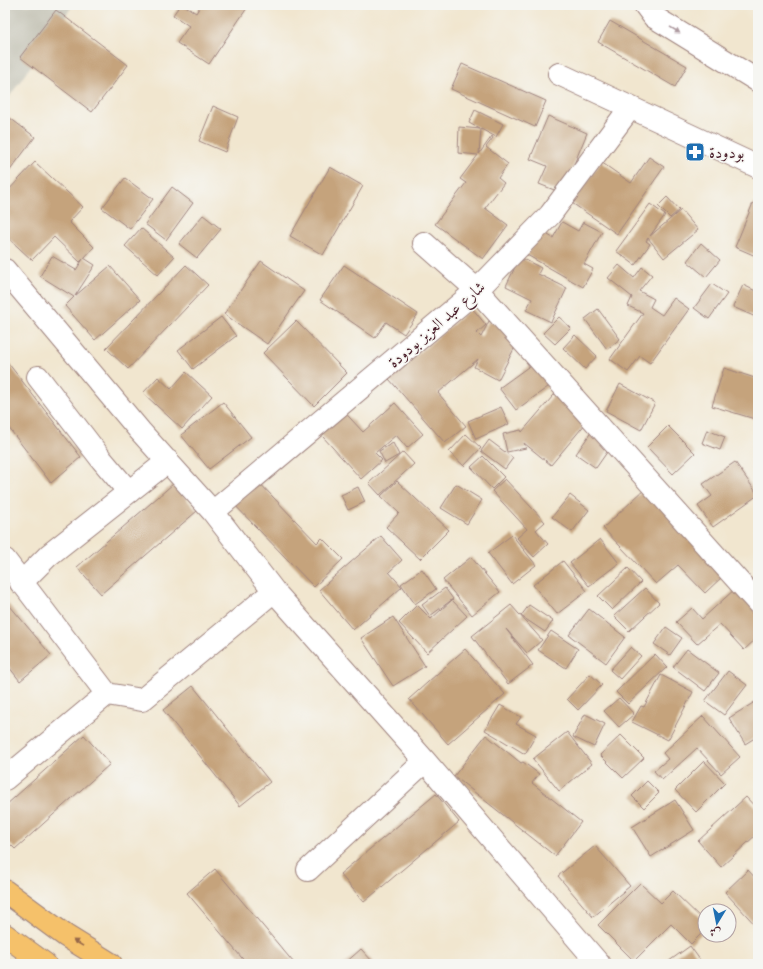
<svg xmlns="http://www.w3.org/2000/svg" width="763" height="969" viewBox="0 0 763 969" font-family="'Old Standard TT',Amiri,serif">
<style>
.industrial{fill:#c6c5b8}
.building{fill:#c5a37c}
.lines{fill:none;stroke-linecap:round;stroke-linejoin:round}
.minor-casing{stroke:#9e827d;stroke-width:24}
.highway-casing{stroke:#9e827d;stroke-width:24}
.minor{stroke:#fff;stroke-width:22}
.highway{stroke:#f5c16b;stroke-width:22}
.oneway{fill:#ae9aa0}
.oneway2{fill:#976848}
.labels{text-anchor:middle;stroke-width:3;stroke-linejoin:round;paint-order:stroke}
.poi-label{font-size:16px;fill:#4a1f2b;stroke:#f6f6f2;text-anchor:start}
.street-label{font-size:16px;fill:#4a1f2b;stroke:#f6f6f2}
</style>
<rect width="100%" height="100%" fill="#f6f6f2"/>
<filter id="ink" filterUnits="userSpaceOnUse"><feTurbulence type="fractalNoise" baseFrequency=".025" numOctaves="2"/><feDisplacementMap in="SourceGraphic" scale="8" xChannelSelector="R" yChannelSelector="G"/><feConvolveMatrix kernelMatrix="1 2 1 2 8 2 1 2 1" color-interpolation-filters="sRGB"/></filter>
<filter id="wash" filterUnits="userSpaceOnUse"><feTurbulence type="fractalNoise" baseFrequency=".012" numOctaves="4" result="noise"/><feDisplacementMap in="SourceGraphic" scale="16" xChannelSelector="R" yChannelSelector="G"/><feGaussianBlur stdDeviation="0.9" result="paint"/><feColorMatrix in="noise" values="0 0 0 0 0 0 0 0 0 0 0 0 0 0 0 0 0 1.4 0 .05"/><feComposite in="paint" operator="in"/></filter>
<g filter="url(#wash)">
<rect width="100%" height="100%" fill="#f1e6cf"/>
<!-- industrial -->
<path class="industrial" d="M5 5H73L5 103Z"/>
<g id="blocks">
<!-- building -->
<path class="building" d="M180 5H184L196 13 201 5H242L247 8 209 64 177 43 189 26 173 15Z
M56 10 128 65 92 112 20 57Z
M610 21 687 66 675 87 598 42Z
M462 64 546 101 535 127 451 89Z
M213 106 238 117 225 152 199 141Z
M475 110 503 124 496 137 481 129 479 154 492 136 493 138 486 147 508 164 498 178 504 183 485 208 508 225 483 259 435 224 466 183 460 179 478 155 458 153 459 127 480 129 469 123Z
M6 115 35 137 5 177V116Z
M548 116 587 133 562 193 539 184 547 166 530 159Z
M649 157 664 167 617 234 572 203 601 162 631 183Z
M35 162 83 207 69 222 94 247 84 258 95 265 75 296 110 266 140 300 95 340 65 306 74 297 40 276 52 256 76 270 83 259 80 262 54 237 32 260 5 235V194Z
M330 167 363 186 323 255 290 236Z
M125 178 153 199 130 229 102 208Z
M172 187 193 203 166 240 145 224Z
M667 197 679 210 670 218 658 206Z
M753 203 758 205V257L735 247Z
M650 204 665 215 650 236 681 210 698 230 664 258 648 238 646 241 650 244 635 265 616 251Z
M203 215 221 229 197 258 179 244Z
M562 222 578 231 583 222 602 232 584 264 593 269 583 287 527 255 541 231 553 238Z
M141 228 174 257 158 275 125 246Z
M701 243 720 260 706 277 687 261Z
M520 257 541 268 538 274 567 288 551 322 526 310 532 299 506 286Z
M261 261 304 291 267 344 224 314Z
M186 265 208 285 128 369 106 348Z
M344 265 418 314 404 334 386 322 375 338 320 300Z
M619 265 634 278 642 267 652 275 639 291 654 299 650 307 662 315 674 298 689 309 650 363 640 356 628 372 610 359 643 313 628 306 632 297 608 278Z
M712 284 727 294 709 319 694 308Z
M743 285 758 292V318L733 307Z
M472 308 486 325 477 333 481 337 489 321 520 337 498 380 474 367 478 359 438 393 466 426 445 443 389 379Z
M598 309 620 339 607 349 585 319Z
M221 317 236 336 193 369 178 350Z
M559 317 571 328 555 344 543 333Z
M296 321 347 373 314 406 263 353Z
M575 335 597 356 585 369 563 348Z
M542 357 559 379 516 410 499 388Z
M5 359 81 457 51 483 5 423Z
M724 368 758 379V420L712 406Z
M186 372 212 396 182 429 143 393 158 377 171 389Z
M620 384 655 403 641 430 606 411Z
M559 389 572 401 567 407 586 423 551 465 524 443 526 448 507 452 503 434 521 430 522 432Z
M223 402 251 437 209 469 181 435Z
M395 403 423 434 407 448 396 435 375 453 382 460 361 479 314 427 338 405 363 432Z
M501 407 509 424 476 439 468 421Z
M668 426 695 453 673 474 647 447Z
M707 430 725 437 720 450 702 443Z
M592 431 612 445 596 468 576 454Z
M466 434 481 448 464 466 449 452Z
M489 440 513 458 505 469 481 451Z
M393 443 399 455 385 463 379 451Z
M403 452 414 464 380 495 369 483Z
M483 456 504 477 492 489 471 467Z
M735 462 758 495 713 527 698 506 712 496 703 484Z
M252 475 317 543 322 538 343 559 314 587 228 498Z
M505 479 545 522 536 530 548 544 534 557 517 538 527 529 492 491Z
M397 481 449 530 420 559 386 527 399 513 381 496Z
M173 484 197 511 101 594 77 567Z
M456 484 482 500 467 524 441 508Z
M358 487 365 502 348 510 341 495Z
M646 488 724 575 705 593 678 565 656 584 603 528Z
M570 495 589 510 572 532 552 517Z
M512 535 536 565 512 584 488 553Z
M381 536 402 560 389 572 402 587 353 630 319 590Z
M600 539 619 563 589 586 570 563Z
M471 557 500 592 472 615 443 580Z
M563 561 587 591 557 614 533 585Z
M628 568 641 582 612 610 598 596Z
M422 569 436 589 415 604 401 584Z
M445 588 453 599 430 616 422 605Z
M645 588 659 603 629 631 614 616Z
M736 588 758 611V637L744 650 720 624 697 644 676 622 692 608 702 619Z
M5 600 51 655 20 681 5 662Z
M452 600 467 616 427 653 399 623 417 605 431 619Z
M511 605 542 640 527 653 506 629 533 665 508 684 472 636Z
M529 605 553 621 545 632 521 616Z
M589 609 625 637 606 663 569 635Z
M393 617 425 666 393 686 361 638Z
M666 627 682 638 670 655 654 644Z
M551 631 578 649 566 668 538 650Z
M631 647 641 656 620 679 610 670Z
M465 649 505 694 448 744 409 699Z
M687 649 719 673 705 691 673 667Z
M655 654 667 667 628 704 616 692Z
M728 671 747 685 724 715 705 701Z
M590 674 602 685 578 710 567 699Z
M661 675 693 692 668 740 632 722 641 706 644 707Z
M193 686 270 782 240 806 163 710Z
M619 698 634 714 619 727 604 711Z
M758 700V736L745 744 729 718Z
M500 705 521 717 516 724 536 735 525 754 485 730Z
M585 714 605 724 594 747 573 737Z
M703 716 740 757 721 774 697 748 662 780 654 771 668 759 663 753Z
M567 732 592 764 559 791 533 759Z
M84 735 110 764 15 849 5 839V806Z
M486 735 521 763 523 762 539 774 532 783 581 822 555 856 454 776Z
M621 735 644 758 623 778 600 755Z
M704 761 725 783 696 812 675 790Z
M647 781 659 793 644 808 632 796Z
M436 794 459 822 364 902 340 874Z
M746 797 758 810V833L721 867 698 841Z
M675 800 694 830 651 857 632 827Z
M595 846 630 886 593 917 558 876Z
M215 869 294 963 292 964H247L187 893Z
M748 870 758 881V928L725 892Z
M640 883 661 903 673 891 705 922V930L691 944 671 924 634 961 598 925Z
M690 946 703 964H665Z
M361 949 375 964H344Z"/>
</g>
</g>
<g filter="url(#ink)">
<use href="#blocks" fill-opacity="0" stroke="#9e827d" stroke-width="1"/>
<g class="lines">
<defs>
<path id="minor" d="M645 5 654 17 758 81
M559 74 758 167
M424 243 477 290 758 603
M5 270 140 431 213 512 274 591 425 761 599 964
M38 377 102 460 129 492
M213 512 477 290 550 215 630 108
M5 560 107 694 142 700 274 591
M21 583 49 555 168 461
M5 779 107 694
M308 870 425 761"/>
<path id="highway" d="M5 891 66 936 111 964
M5 935 45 964"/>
</defs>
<!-- minor casing -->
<use href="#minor" class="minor-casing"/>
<!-- highway casing -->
<use href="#highway" class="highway-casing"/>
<!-- minor -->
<use href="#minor" class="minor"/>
<!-- highway -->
<use href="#highway" class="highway"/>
</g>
<!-- one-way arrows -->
<defs><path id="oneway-solid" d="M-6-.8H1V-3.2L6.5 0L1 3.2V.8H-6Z"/></defs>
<use class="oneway" href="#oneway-solid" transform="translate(675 30) rotate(32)"/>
<use class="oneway2" href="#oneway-solid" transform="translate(78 943) rotate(-148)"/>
</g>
<!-- icons -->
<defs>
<symbol id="pharmacy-square" viewBox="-11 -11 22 22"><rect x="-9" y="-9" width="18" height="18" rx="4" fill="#1f6fb2" stroke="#f6f6f2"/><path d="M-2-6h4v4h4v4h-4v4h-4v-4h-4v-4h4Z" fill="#fff"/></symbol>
</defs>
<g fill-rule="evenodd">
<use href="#pharmacy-square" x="684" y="141" width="22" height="22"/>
</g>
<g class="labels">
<!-- poi labels -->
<g class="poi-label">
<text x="709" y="158">بودودة</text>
</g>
<!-- street labels -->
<g class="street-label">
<text transform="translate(436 324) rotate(-41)" y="6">شارع عبد العزيز بودودة</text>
</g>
</g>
<!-- margin -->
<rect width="763" height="969" fill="none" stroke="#f6f6f2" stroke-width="20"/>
<!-- north arrow -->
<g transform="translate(717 923) rotate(190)"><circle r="19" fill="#f6f6f2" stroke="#b1a0a2"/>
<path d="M0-3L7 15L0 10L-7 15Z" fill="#1f6fb2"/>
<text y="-6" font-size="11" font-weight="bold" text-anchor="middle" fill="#4a1f2b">ش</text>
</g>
</svg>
